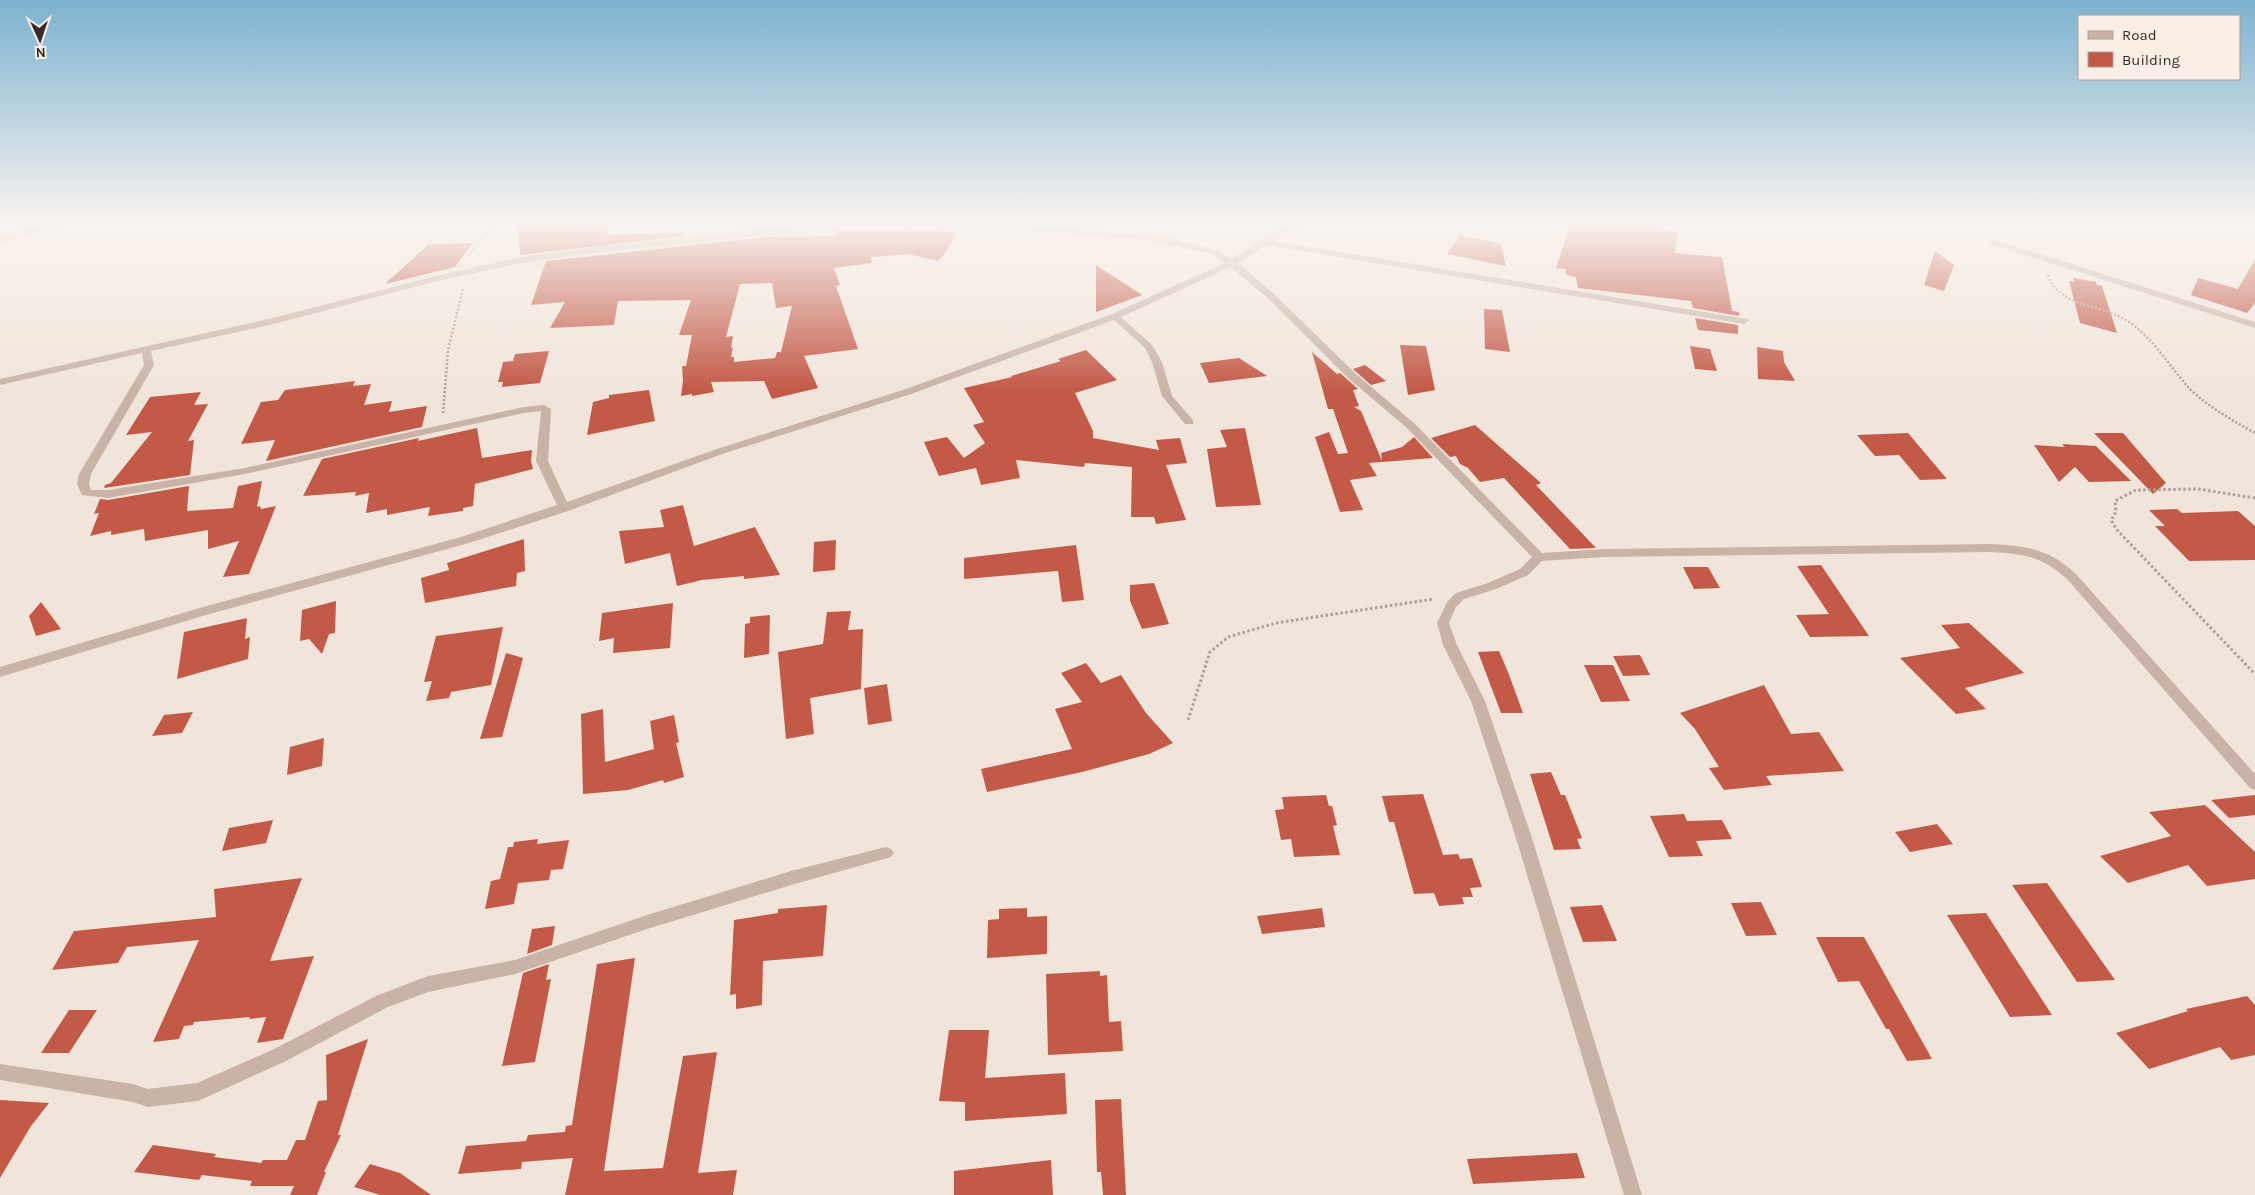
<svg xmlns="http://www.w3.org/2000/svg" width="2255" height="1195" viewBox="0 0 2255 1195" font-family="Karla,sans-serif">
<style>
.building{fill:#c35947;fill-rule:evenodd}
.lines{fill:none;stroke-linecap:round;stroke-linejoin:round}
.path-far1{stroke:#b59d92;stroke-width:2.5;stroke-dasharray:2 2;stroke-linecap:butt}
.path{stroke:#b59d92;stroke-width:3;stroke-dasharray:2.5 2.5;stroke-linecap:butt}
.minor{fill:#c9b3a7;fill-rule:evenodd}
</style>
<rect width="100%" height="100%" fill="#f1e5db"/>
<!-- building -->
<path class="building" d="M518 223H578L575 228 609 227 606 235 684 232V236L520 255Z
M1571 223H1625L1677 232 1675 253 1722 257 1732 311 1739 312V316L1693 308 1691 301 1578 288 1576 277 1566 275V269L1556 268Z
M907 229 957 232 944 255 938 261 908 254 871 257 872 263 834 268 840 285 836 286 858 349 804 356 818 388 772 399 764 381 711 382 714 392 692 396V394L681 396 683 381 682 366H686L692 335H679L691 300 618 301 614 325 550 328 565 302 531 305 546 261 767 237 834 236 837 230ZM772 283 776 308 792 306 781 352H777L775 358 734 362V357H731L733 347 731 348 733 336 726 337 740 284Z
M1460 235 1501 244 1506 266 1447 254Z
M473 243 455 267 385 284 429 244Z
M1935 251 1954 265 1944 291 1924 285Z
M2255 259V303L2247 313 2191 295 2198 278 2238 289Z
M1096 265 1142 295 1096 312Z
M2073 278 2096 282 2097 285 2102 286 2117 333 2080 323 2069 281 2074 282Z
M1484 309 1502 310 1510 352 1485 349Z
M1695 318 1738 325V334L1698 330Z
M1400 345 1426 346 1435 390 1408 395Z
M1690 346 1710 349 1717 371 1695 369Z
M1757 347 1783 351 1784 362 1795 381 1758 379Z
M1086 350 1117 380 1075 393 1093 431V438L1159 450 1156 440 1180 438 1187 463 1166 465 1186 520 1156 524 1154 517H1131L1132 467 1085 463 1084 467 1016 460 1020 478 981 485 976 468 939 476 924 442 947 437 964 458 985 443 973 425 984 422 964 388 1012 377 1011 376 1061 361 1058 359Z
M549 351 540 383 502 387 503 382H498L503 362 513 361 515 354Z
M1312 352 1337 374 1340 373 1358 389 1353 390 1359 406 1354 407 1361 411 1382 461 1381 453 1402 447 1414 437 1433 458 1369 463 1377 476 1350 480 1363 510 1340 512 1315 437 1329 432 1338 454 1348 453 1333 409H1328Z
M1239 358 1267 376 1209 383 1200 363Z
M1365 365 1386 381 1371 385 1353 369Z
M355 381 353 386 371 384 364 405 392 401 389 412 427 406 422 427 266 461 275 440 241 444 261 402 278 400 285 390Z
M649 390 655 421 587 435 593 402 609 398V395Z
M201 392 194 405 208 404 188 441 194 440 190 475 104 488 105 485 111 483 152 432 126 435 150 397Z
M1475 425 1541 483 1536 485 1596 548 1570 549 1504 478 1480 482 1468 468 1460 464 1456 456 1450 457 1431 438Z
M477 428 482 458 532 450 531 461 533 469 475 484 473 506 463 508V511L428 516 430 507 387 515V509L366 513 369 493 355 496 356 492 303 496 322 459 419 438 418 441Z
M1245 428 1261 505 1216 507 1207 449 1227 447 1220 430Z
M1908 433 1947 479 1920 480 1899 455 1875 456 1857 435Z
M2094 433H2123L2166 483 2153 494Z
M2062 444 2096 446 2131 481 2089 482 2075 467 2059 482 2034 445 2065 447Z
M262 481 257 507 260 506 261 509 276 506 249 574 223 577 239 541 208 549V530L145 541 144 529 111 535V531L90 536 99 513 94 514 100 499 108 500 189 486 187 511 233 508 238 486Z
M683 505 694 546 755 527 780 575 744 579V576L702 580 677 586 670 553 625 564 619 531 664 527 660 510Z
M2177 509 2182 513 2238 511 2255 526V560L2189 561 2155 526H2165L2149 510Z
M524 539 525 571 517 573 516 586 425 603 421 578 449 570 447 563Z
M836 540 835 570 813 572 814 542Z
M1076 545 1084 600 1062 602 1058 571 964 579V558Z
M1821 565 1869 636 1810 637 1796 615 1829 614 1797 566Z
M1683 567H1708L1720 588 1694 589Z
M1154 583 1169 624 1142 629 1130 601V585Z
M336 601 335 633 329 634 322 654 309 639 300 641 302 610Z
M41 602 61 629 36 636 29 616Z
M673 603 670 648 613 653 614 638 599 641 602 613Z
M851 611 848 630 863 629 861 689 810 698 814 734 786 739 778 652 823 644 827 612Z
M770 615 769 654 744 658 745 624 750 623V617Z
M247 618 245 639 250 637 248 659 177 679 184 632Z
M1969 623 2024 673 1965 688 1986 709 1956 714 1900 658 1960 648 1941 625Z
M503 627 491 685 451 692 449 698 426 701 432 681 424 682 436 636Z
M1499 651 1508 672 1523 713H1501L1478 652Z
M506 653 523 658 502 737 480 739Z
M1640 655 1650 675 1623 676 1613 656Z
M1086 663 1101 683 1121 675 1146 713 1173 743 1149 754 1082 772 987 792 981 769 1072 749 1055 709 1082 702 1061 673Z
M1584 665H1613L1630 701 1601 702Z
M887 684 892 721 868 725 864 688Z
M1764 685 1791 734 1819 732 1844 771 1766 776 1772 785 1724 790 1709 768 1719 767 1695 729 1680 713Z
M603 709 605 762 654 749 650 721 674 715 679 742 676 743 684 777 664 783 663 780 628 790 583 794 581 714Z
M193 712 182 733 152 736 164 715Z
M324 738 322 766 287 775 290 747Z
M1551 772 1561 795H1565L1582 838 1577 839 1581 849 1554 850 1530 774Z
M1423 794 1443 855 1458 854 1460 859 1472 858 1482 887 1470 888 1473 897H1462L1464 904 1439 906 1434 893 1414 894 1394 822H1389L1382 796Z
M1326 795 1329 806H1332L1337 825 1333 826 1340 855 1294 857 1291 839 1281 840 1275 810 1284 809 1282 797Z
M2255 795V815L2229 818 2211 800Z
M2205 805 2255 852V879L2207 886 2188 865 2128 883 2100 856 2171 836 2149 812Z
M1684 814 1687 821 1722 820 1732 839 1696 841 1703 856 1669 857 1650 816Z
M273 820 266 843 222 851 229 828Z
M1937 824 1953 844 1910 852 1895 832Z
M538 839 537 844 569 840 563 869 551 870 549 880 518 883 514 904 485 909 491 881 500 879 508 847H513L514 842Z
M302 878 270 961 314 956 283 1039 257 1043 266 1017 249 1019 250 1017 194 1022 193 1025 184 1026 179 1039 153 1042 199 940 127 947 118 963 52 970 74 931 216 917 214 889Z
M2047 883 2115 980 2077 982 2012 885Z
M1761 902 1777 935 1746 936 1731 903Z
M827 905 823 956 763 961 762 1005 736 1009V994L730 995 734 920 778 913V909Z
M1602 905 1617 941 1583 942 1570 907Z
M1027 908V917L1047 916V954L987 958 988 920 999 919V909Z
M1322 908 1325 927 1262 934 1257 916Z
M1986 913 2052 1015 2010 1017 1947 915Z
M555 926 552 945 527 954 532 929Z
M1816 937H1864L1932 1059 1907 1061 1889 1029H1886L1859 981 1838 982Z
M635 958 604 1171 663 1168 683 1056 717 1052 698 1173 737 1170 733 1195H565L573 1158 522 1162 521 1169 458 1174 466 1146 526 1141 528 1135 565 1132 566 1126 572 1125 597 964Z
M549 964 546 980 551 979 535 1062 502 1066 523 973Z
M1100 971V976L1107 975 1109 1022 1121 1021 1123 1051 1048 1055 1046 974Z
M2247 996 2255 1005V1055L2231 1060 2220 1047 2149 1069 2116 1033 2188 1011 2186 1009Z
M69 1010H97L69 1053H41Z
M949 1030H989L985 1078 1065 1073 1067 1114 965 1121V1102L939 1101Z
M368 1039 338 1135H341L324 1172H326L317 1195H290L294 1186H250L252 1181 202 1175 199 1180 134 1172 153 1145 216 1154 214 1157 261 1163 263 1160H287L296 1140H305L318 1101 327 1100 326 1055Z
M1121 1099 1126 1195H1103L1101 1172H1097L1095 1100Z
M0 1100 49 1103 31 1126 0 1178Z
M1577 1153 1585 1178 1473 1184 1467 1159Z
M1051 1160 1053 1195H954V1171Z
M370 1164 400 1173 431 1195H380L354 1187Z"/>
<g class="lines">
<!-- path-far1 -->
<path class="path-far1" d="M468 256 494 223
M2048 275C2059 307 2098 304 2124 319 2152 335 2168 365 2189 388 2208 407 2232 420 2255 433
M443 413 448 350 463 289"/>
<!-- path -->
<path class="path" d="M2255 498 2198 489 2136 490 2115 501 2116 512 2111 520 2117 530 2255 674
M1188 720 1210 652 1228 637 1276 623 1434 599"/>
<!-- minor -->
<path class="minor" d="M53 223H69L0 243V237Z
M818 223H843L783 234 594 253 521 263 433 282 274 324 151 351 154 365 91 474 89 484 91 490H108L245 468 524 407 544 405 551 409 548 461 567 502 717 449 903 390 1112 314 1225 263 1212 254 1143 240 953 226 949 223C994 223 1038 227 1083 230 1125 233 1197 236 1232 259 1253 246 1280 223 1306 223L1274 241 1747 319 1749 321 1744 324 1266 245 1238 263 1275 295 1356 374 1415 424 1542 553 1605 549 1991 544C2026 546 2049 549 2075 573L2255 774V790L2250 788 2067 579C2042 556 2024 554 1991 552L1605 557 1542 561 1528 575 1496 589 1464 599 1456 607 1449 623 1457 645 1485 701 1531 835 1642 1195H1624L1515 835 1471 701 1443 645 1437 623 1447 602 1456 593 1488 583 1520 569 1532 557 1407 428 1348 378 1269 299 1231 267 1121 317 1152 345 1162 362 1172 396 1193 420V424H1185L1162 396 1152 362 1145 348 1114 320 911 394 725 453 568 511 469 543 206 615 0 677V667L203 607 461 537 557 505 536 461 541 411 524 413 245 474 108 498 82 495 77 484 79 474 144 365 142 353 0 385V379L273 318 432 277 521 257 594 247Z
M1990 240H1996L2255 322V328L1990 244Z
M886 847 891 849 894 853 891 857 791 885 644 930 515 974 428 992 388 1007 284 1062 198 1101 148 1107 133 1102 0 1080V1064L133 1084 148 1089 197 1083 272 1050 376 996 428 976 515 960 644 916 791 871Z"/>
</g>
<!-- sky -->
<linearGradient id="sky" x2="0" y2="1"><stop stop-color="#7cb2d0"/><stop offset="0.57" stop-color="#f9f3ef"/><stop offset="1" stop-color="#f9f3ef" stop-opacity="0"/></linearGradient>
<rect width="2255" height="391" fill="url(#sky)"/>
<!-- legend -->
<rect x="2078" y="15" width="162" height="65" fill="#f9efe7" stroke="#aba19b"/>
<rect x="2088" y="31" width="25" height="8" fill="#c9b3a7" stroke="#aba19b"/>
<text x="2122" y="40" font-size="15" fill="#362b28">Road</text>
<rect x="2088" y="52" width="25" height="15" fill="#c35947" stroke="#aba19b"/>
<text x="2122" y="65" font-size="15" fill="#362b28">Building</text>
<!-- north arrow -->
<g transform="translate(40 40) rotate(177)" stroke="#f9efe7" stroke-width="4" paint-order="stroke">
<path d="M0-4L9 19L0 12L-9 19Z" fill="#362b28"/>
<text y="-8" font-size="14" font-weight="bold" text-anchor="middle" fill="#362b28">N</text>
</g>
</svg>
